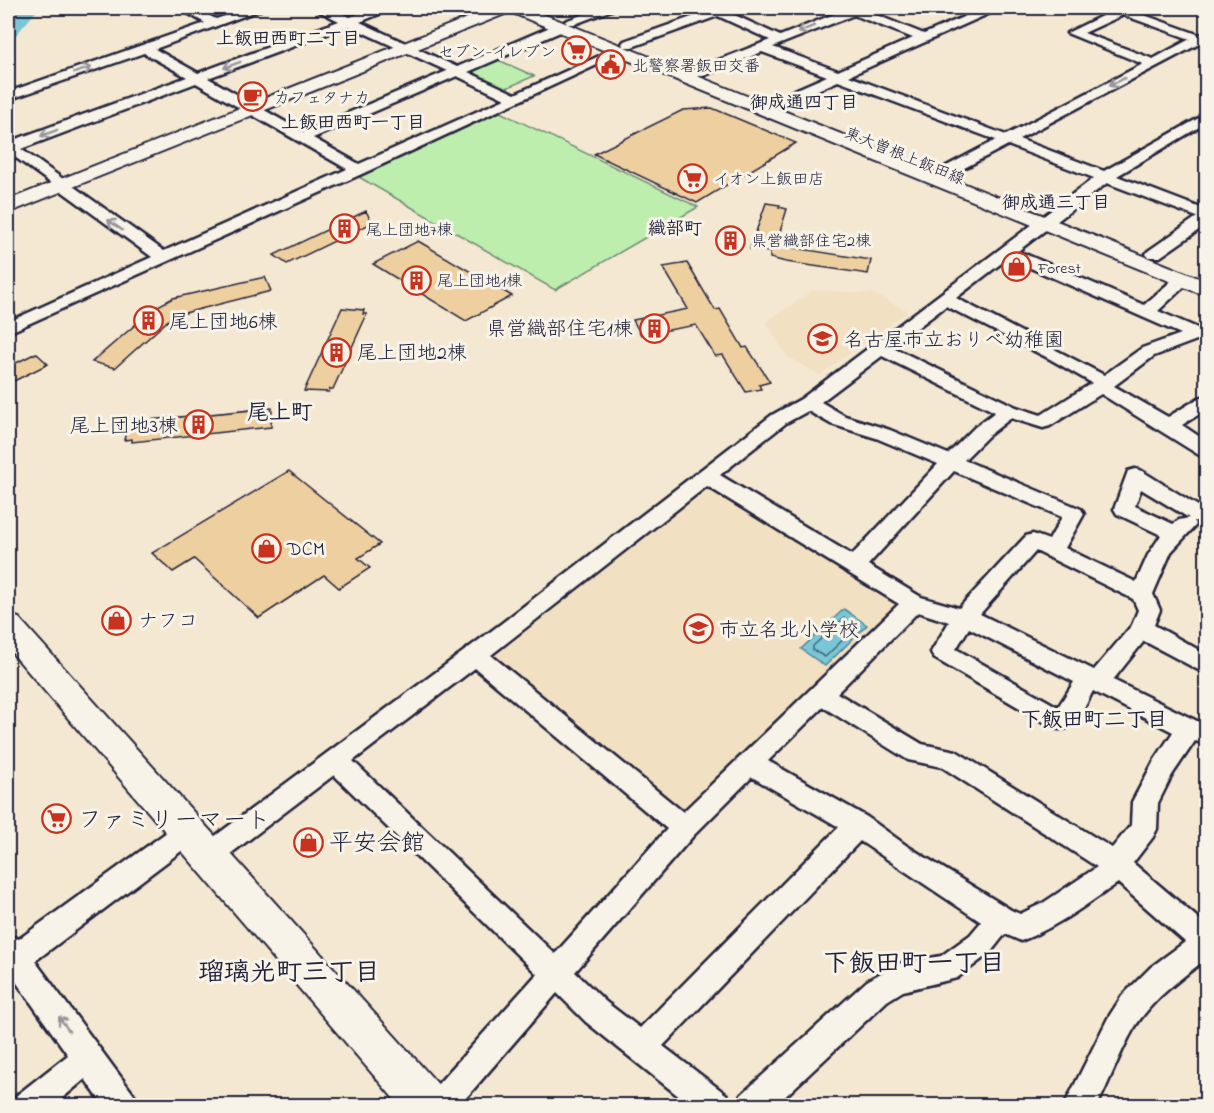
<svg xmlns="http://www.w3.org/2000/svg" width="1214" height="1113" viewBox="0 0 1214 1113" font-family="'Indie Flower','Klee One',sans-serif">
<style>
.built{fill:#f2e0c3}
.green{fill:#bdeeae;stroke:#708874;stroke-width:1.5}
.water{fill:#79c7d6;stroke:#568598;stroke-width:1.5}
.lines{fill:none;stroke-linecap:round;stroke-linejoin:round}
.shore{stroke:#456479;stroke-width:1.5}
.river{fill:#79c7d6;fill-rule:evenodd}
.building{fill:#eecfa0;stroke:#22223b;stroke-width:1.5}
.street-casing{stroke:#22223b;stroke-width:5}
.secondary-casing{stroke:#22223b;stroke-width:4}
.street{fill:#f7f3e8;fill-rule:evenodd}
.secondary{fill:#f7f3e8;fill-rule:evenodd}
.oneway{stroke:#97959a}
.labels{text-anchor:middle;stroke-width:6;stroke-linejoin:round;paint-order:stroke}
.far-poi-label{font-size:16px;fill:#22223b;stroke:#f7f3e8;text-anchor:start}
.far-street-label{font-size:16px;fill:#22223b;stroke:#f7f3e8}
.far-neighbourhood-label{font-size:18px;font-weight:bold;fill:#22223b;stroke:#f7f3e8}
.far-quarter-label{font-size:18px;font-weight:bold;fill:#22223b;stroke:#f7f3e8}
.poi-label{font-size:20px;fill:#22223b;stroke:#f7f3e8;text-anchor:start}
.neighbourhood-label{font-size:21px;font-weight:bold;fill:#22223b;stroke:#f7f3e8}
.quarter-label{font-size:22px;font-weight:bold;fill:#22223b;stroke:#f7f3e8}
.near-poi-label{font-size:24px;fill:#22223b;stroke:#f7f3e8;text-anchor:start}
.near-neighbourhood-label{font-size:26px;font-weight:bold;fill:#22223b;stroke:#f7f3e8}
</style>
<rect width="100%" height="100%" fill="#f4e8d2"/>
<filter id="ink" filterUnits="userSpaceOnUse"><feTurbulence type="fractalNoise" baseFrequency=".0167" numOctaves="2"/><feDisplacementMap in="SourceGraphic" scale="12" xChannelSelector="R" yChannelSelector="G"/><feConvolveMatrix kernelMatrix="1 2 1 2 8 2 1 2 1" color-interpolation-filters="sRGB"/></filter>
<g filter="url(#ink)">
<!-- built -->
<path class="built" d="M813 290 874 294 908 311 820 375 787 357 766 322Z
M706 487 713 489 896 604 897 608 690 808 680 810 493 658V650Z"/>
<!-- green -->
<path class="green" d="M494 58 534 76 502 90 462 71Z
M500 112 698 207 555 290 359 177Z"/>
<!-- water -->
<path class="water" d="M844 609 867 625 825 666 801 649Z"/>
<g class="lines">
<!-- shore -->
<path class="shore" d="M844 618 855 624V628L825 657 813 650V646Z"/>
<!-- river -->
<path class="river" d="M20 8H39L15 36 8 38V21Z"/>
</g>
<!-- building -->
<path class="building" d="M712 108 796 143 697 203 594 154 683 110Z
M766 203 780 205 779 207 787 209 776 245 871 260 868 274 786 262 770 258V252L750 249Z
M366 211 372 223 287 264 274 255Z
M418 241 512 296 466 321 373 264Z
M687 263 715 310 720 309 743 348 747 347 770 382 759 385 761 389 746 392 723 355 715 356 696 325 641 335 633 320 688 309 663 267Z
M265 277 271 291 173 316 115 368 92 362 156 307 173 298Z
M342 308 364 310 363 314H367L333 389H330L329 392 304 391Z
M36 353 48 364 8 384V367Z
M272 408 271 427 132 442V439L124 440 128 422Z
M289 471 380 544 358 558 370 568 339 588 324 575 259 618 194 559 173 572 152 553Z"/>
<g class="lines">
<defs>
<path id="street" d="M179 8H193L216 19 249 8H265L155 49 198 73 339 21 317 10 315 8H329L350 17 375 8H391L389 10 360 22 457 67 557 24H565V30L468 72 515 94 617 48H625L627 51 364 173 8 333V322L152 257 8 152V142L187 77 144 53 8 100V92L205 23ZM349 26 447 71 303 132 208 78ZM457 76 505 99 359 164 313 138ZM196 83 347 169 164 251 21 149Z
M601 8H617L575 24H567L565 21Z
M717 8H734L728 12 780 36 844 10 842 8H866L864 10 924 34 984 8H999L997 10 849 76 1006 135 1143 64 1067 33 1112 11 1108 8H1135L1133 11 1200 35 1206 32V45L1201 43 1019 139 1104 171 1206 114V123L1117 176 1206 210V225L1160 257H1148L1146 254 1148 251 1197 217 1107 183 1018 251 1144 305 1177 276H1189L1191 279 1189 282 1158 311 1202 330 1205 334 1202 338 1154 356 1114 386 1168 417 1199 398 1206 396V410L1182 425 1206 441V456L1199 455 1101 394 1050 426 1043 428 1011 418 988 436 964 460 1081 509 1084 514 1065 548 1136 582 1148 555 1161 535 1117 514 1114 509 1128 471 1135 469 1142 471 1206 511V521H1194L1196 525 1171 552 1153 594 1160 610 1154 625 1206 654V674L1144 641 1113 680 1197 721 1206 724V744L1195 741 1172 775 1158 803 1157 829 1153 837 1133 863 1206 925V959C1179 980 1151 1000 1133 1030 1119 1054 1110 1081 1097 1106H1064L1108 1018 1122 996 1151 967 1185 942 1118 883C1087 904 1057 927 1021 941L1005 934 990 953 957 978 903 991 887 1001 775 1106H737L741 1095 867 981 897 964 941 956 970 935 981 922 860 841 663 1046 727 1095 731 1106H691L586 1022 557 993 459 1106H424L428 1095 537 974 334 775 217 864 208 868 199 864 195 856 199 848 502 623 772 415 801 399 1094 178 1008 145 951 175H941L939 172 941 169 996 140 838 81 768 112H758L756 109 758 106 827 76 762 52 703 76H693L692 73 693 70 770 40 718 16 632 47H624L622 44 624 41ZM854 15 913 38 838 71 773 47ZM1123 15 1190 39 1153 59 1084 33ZM1008 258 1181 334 1142 348 1104 375 956 298ZM946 306 1050 359 1092 383 1041 415 1016 407 892 347ZM882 356 995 412 975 427 948 454 890 430 845 416 821 402ZM808 411 831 424 876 438 938 464 852 555 720 475 786 423ZM954 471 1062 517 1049 540 1033 534 1026 536 959 608 921 597 868 565ZM707 486 899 604 683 812 491 655ZM1141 489 1189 518 1179 520 1173 524 1135 506ZM1036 551 1133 599 1138 610 1132 625 1094 670 980 614ZM918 612 949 622 931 652 934 658 1054 728C1075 735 1084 707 1093 691L1173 732 1154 761 1132 802 1131 825 1112 848 956 751 922 744 837 693ZM969 628 1074 682 1058 707 956 649ZM475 668 667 829 555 954 353 761ZM823 707 908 760 942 767 1097 867 1043 903 1020 914 1011 910 907 846 867 817 768 761ZM752 777 839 827 640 1028 606 1002 575 972 693 836Z
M187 821 196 824 200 832 196 840 35 961 134 1095 138 1106H104L85 1079 53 1106H13L17 1095 68 1055 12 976 8 977V935L19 939 178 824Z"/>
<path id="secondary" d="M492 8H528L1206 281V296L510 12 8 213V200Z
M8 615 19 618 444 1091 450 1106H400L8 648Z"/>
</defs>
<!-- street casing -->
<use href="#street" class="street-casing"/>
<!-- secondary casing -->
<use href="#secondary" class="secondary-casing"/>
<!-- street -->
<use href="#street" class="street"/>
<!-- secondary -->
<use href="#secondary" class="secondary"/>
</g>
<!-- one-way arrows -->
<defs><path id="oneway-shaft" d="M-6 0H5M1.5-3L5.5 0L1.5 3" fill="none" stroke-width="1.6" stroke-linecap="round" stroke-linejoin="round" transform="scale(1.5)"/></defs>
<g class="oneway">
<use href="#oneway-shaft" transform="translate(806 29) rotate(158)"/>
<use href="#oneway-shaft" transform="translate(232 65) rotate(160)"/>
<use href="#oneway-shaft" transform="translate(83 70) rotate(-19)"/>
<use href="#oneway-shaft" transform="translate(1117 82) rotate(153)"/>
<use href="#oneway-shaft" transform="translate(49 133) rotate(159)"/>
<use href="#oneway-shaft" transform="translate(115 225) rotate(-145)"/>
<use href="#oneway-shaft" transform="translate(64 1024) rotate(-125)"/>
</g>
</g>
<!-- icons -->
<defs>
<symbol id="supermarket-ring" viewBox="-11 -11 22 22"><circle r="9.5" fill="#f7f3e8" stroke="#c8321e" stroke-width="1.5"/><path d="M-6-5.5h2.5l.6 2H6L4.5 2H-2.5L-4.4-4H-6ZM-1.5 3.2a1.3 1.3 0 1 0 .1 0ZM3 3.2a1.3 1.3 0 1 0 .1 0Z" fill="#c8321e"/></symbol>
<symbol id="civic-ring" viewBox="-11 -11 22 22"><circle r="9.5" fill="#f7f3e8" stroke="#c8321e" stroke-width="1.5"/><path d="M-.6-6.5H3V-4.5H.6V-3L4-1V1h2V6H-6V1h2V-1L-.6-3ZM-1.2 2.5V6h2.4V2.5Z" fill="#c8321e"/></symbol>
<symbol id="cafe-ring" viewBox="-11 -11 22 22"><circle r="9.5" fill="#f7f3e8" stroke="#c8321e" stroke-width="1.5"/><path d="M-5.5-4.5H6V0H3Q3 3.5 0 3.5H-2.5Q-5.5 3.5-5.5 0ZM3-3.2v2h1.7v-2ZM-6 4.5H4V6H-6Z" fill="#c8321e"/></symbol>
<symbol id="building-ring" viewBox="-11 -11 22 22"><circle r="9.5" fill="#f7f3e8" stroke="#c8321e" stroke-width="1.5"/><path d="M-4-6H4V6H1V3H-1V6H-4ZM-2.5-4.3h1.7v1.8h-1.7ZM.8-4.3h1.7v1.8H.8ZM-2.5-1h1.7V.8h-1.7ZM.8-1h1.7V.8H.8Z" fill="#c8321e"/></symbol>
<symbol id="shop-ring" viewBox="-11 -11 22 22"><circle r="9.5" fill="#f7f3e8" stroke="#c8321e" stroke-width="1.5"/><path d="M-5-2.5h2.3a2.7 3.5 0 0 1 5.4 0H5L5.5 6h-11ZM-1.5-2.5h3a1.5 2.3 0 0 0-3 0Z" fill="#c8321e"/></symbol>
<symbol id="school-ring" viewBox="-11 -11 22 22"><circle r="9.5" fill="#f7f3e8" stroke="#c8321e" stroke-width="1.5"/><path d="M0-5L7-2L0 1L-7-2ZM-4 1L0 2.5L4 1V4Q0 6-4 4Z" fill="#c8321e"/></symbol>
</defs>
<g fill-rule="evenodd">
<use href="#supermarket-ring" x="560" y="34" width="33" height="33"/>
<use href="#civic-ring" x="594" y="48" width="33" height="33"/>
<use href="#cafe-ring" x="236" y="80" width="33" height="33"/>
<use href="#supermarket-ring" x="676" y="162" width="33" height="33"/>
<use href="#building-ring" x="328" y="212" width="33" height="33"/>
<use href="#building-ring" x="714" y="224" width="33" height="33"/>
<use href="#shop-ring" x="1000" y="250" width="33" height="33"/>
<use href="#building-ring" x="400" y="264" width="33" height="33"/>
<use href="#building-ring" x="132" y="304" width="33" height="33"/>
<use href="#building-ring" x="638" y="312" width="33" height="33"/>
<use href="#school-ring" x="806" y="322" width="33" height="33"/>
<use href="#building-ring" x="320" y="336" width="33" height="33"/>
<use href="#building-ring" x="182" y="408" width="33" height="33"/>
<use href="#shop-ring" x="250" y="532" width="33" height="33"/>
<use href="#shop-ring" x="100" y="604" width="33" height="33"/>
<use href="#school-ring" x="682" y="612" width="33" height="33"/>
<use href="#supermarket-ring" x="40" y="802" width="33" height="33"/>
<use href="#shop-ring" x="292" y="826" width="33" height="33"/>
</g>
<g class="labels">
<!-- far-poi labels -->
<g class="far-poi-label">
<text x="556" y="57" text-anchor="end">セブン-イレブン</text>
<text x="632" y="71">北警察署飯田交番</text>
<text x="274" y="103">カフェタナカ</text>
<text x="713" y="184">イオン上飯田店</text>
<text x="366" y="235">尾上団地7棟</text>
<text x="751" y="246">県営織部住宅2棟</text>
<text x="1038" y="273">Forest</text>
<text x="437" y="286">尾上団地1棟</text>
</g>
<!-- far-street labels -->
<g class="far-street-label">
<text transform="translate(905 155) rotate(22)" y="6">東大曽根上飯田線</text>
</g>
<!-- far-neighbourhood labels -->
<g class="far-neighbourhood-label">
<text x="288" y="44">上飯田西町二丁目</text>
<text x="804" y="108">御成通四丁目</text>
<text x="353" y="128">上飯田西町一丁目</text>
<text x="1056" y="208">御成通三丁目</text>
</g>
<!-- far-quarter labels -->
<g class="far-quarter-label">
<text x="675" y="234">織部町</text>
</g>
<!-- poi labels -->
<g class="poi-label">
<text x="169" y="328">尾上団地6棟</text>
<text x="633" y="335" text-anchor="end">県営織部住宅1棟</text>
<text x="844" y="346">名古屋市立おりべ幼稚園</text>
<text x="357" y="359">尾上団地2棟</text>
<text x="178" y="432" text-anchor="end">尾上団地3棟</text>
<text x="287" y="555">DCM</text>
<text x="138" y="627">ナフコ</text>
<text x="719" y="636">市立名北小学校</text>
</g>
<!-- neighbourhood labels -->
<g class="neighbourhood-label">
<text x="1094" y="726">下飯田町二丁目</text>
</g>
<!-- quarter labels -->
<g class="quarter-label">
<text x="280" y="419">尾上町</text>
</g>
<!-- near-poi labels -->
<g class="near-poi-label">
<text x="78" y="827">ファミリーマート</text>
<text x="329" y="850">平安会館</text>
</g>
<!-- near-neighbourhood labels -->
<g class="near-neighbourhood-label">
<text x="914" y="971">下飯田町一丁目</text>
<text x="289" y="980">瑠璃光町三丁目</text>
</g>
</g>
<!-- margin -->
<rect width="1214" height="1113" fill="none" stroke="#f7f3e8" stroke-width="30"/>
<rect x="15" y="15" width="1184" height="1083" fill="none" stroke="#22223b" stroke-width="2" filter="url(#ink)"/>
</svg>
